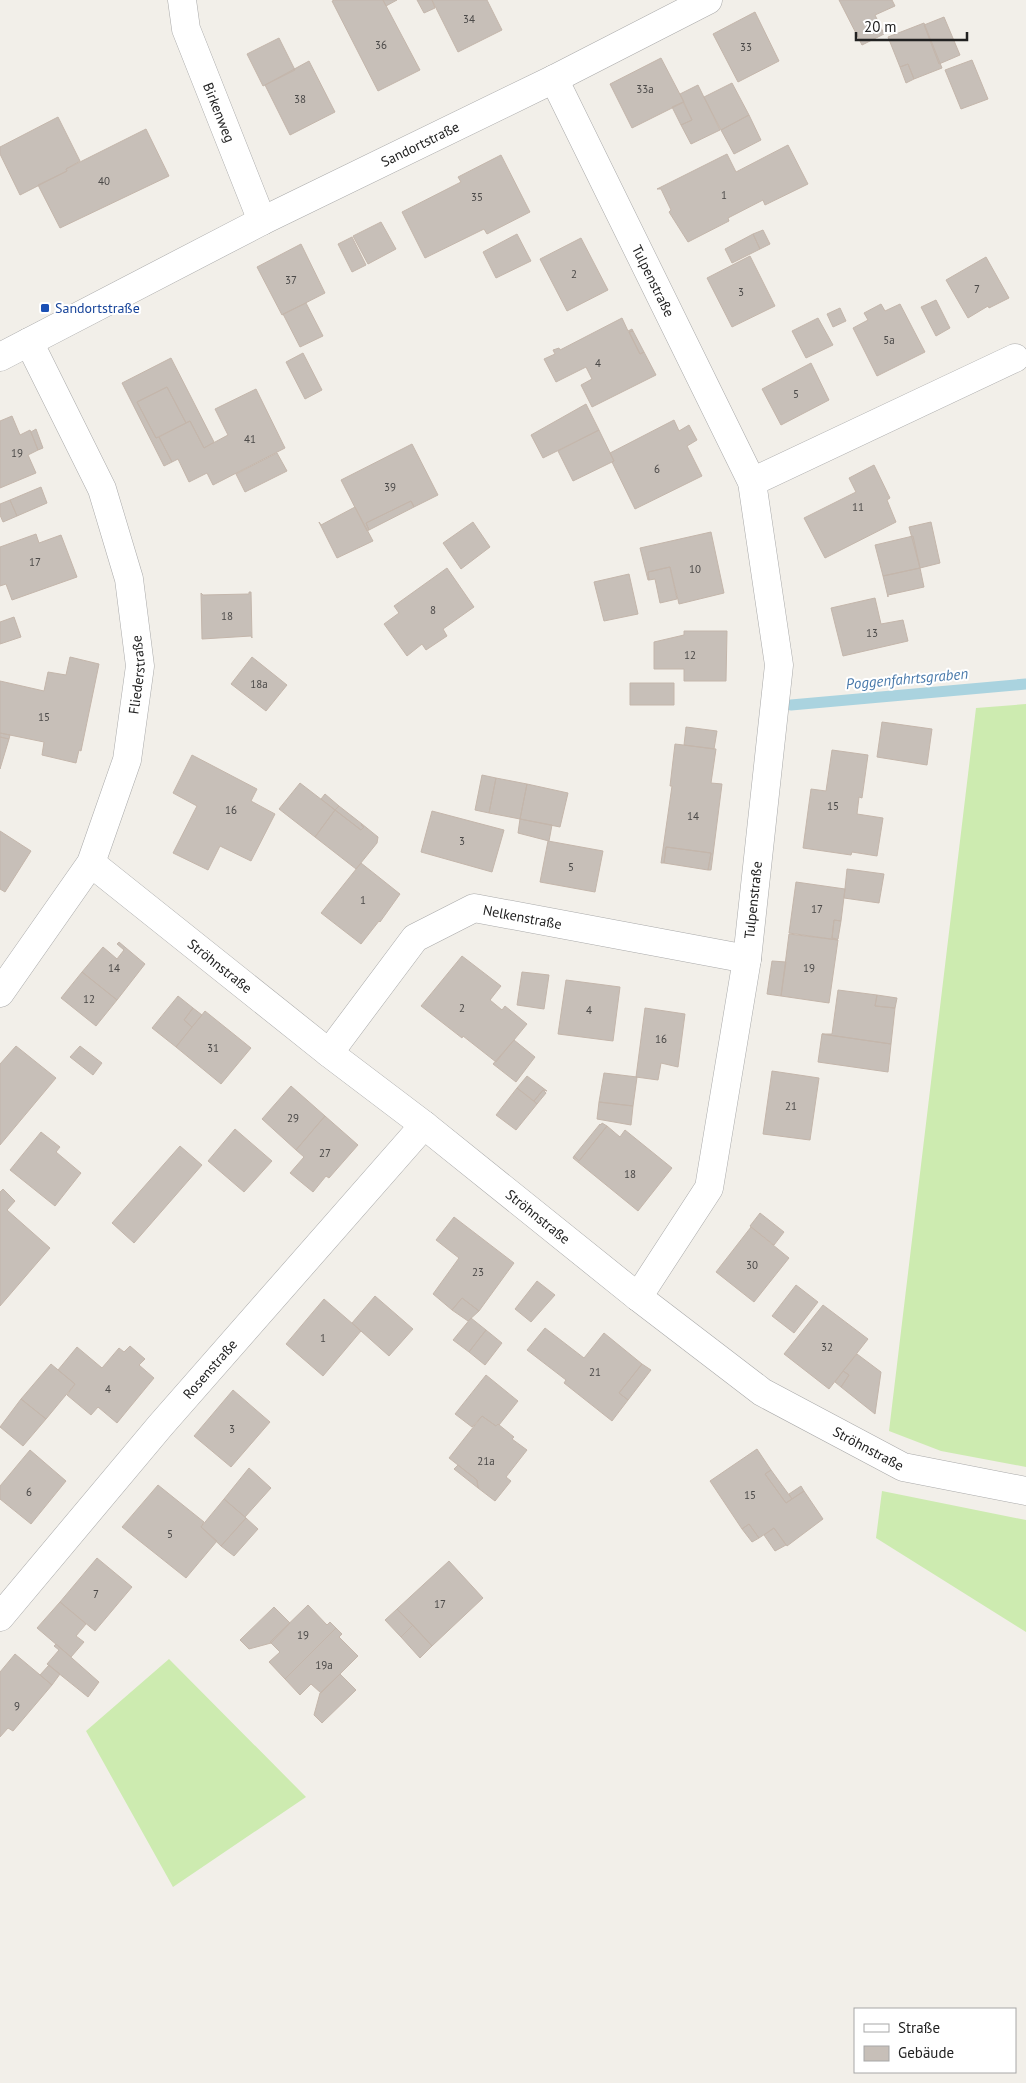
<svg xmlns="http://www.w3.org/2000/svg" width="1026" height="2083" viewBox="0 0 1026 2083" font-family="'PT Sans',sans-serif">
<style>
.grass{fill:#cdebb0}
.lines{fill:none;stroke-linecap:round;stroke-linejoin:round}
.stream{stroke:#aad3df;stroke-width:11}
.building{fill:#c7bfb8;stroke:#c4b6ab}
.minor-casing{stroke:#a9a9a9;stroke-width:29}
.minor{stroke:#fff;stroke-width:28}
.transit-dot{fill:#1a4fb4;stroke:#fff;stroke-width:2}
.labels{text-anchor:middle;stroke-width:4;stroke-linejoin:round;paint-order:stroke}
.number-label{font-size:11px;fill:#4b4948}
.street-label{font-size:14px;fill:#222;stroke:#fff}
.transit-label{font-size:14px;fill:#164399;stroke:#fff;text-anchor:start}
.water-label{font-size:15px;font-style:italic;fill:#4a7aab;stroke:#fff}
</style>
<rect width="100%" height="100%" fill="#f2efe9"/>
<!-- grass -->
<path class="grass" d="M1026 704V1467L941 1451 889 1431 976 708Z
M882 1491 1026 1520V1632L876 1538Z
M169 1659 306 1797 173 1887 86 1731Z"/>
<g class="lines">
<!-- stream -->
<path class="stream" d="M791 705 1026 684"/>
</g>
<!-- building -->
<path class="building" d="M335 0H383L420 70 378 91 332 1Z
M383 0H397L386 6Z
M417 0H432L435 8 424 13Z
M432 0H487L502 30 458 52Z
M839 0H892L895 6 875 15 884 34 862 45Z
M755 12 779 61 738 82 713 34Z
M944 17 960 55 939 64 924 25Z
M924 23 942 68 914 79 908 64 900 67 888 37Z
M279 38 295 70 263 86 247 54Z
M661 58 684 102 632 128 610 84Z
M972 60 988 99 961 109 945 70Z
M309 61 335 112 290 135 265 85Z
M908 64 914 79 906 83 900 67Z
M732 83 749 115 721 130 704 97Z
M698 85 720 130 691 144 681 125 692 120 680 94Z
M683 102 692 120 681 125 672 107Z
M749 115 761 140 734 154 721 130Z
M58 117 80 161 66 169 67 171 20 195 0 154V147Z
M146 129 169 176 60 228 38 185 67 171 66 169Z
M788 145 808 184 765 205 763 200 728 218 729 221 688 242 669 212 671 210 661 189H657L727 154 736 172Z
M501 155 530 212 487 234 484 229 425 258 402 212 461 182 458 177Z
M381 222 396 249 368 264 353 236Z
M763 230 770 244 760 249 753 234Z
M517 234 531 261 496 278 483 252Z
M753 234 760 249 732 263 725 249Z
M352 237 366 265 352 272 338 244Z
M581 238 608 290 567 311 540 259Z
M301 244 325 293 282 315 257 267Z
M750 256 775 306 732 327 707 278Z
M986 257 1009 298 989 308 988 306 968 318 946 280Z
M936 300 950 328 936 336 921 307Z
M306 303 323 336 300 347 283 314Z
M881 304 885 311 900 304 925 352 877 376 853 328 868 320 864 313Z
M840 308 846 321 833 327 827 314Z
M622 318 628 331 632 329 633 331 629 332 640 354 644 352 656 375 592 407 581 385 592 379 586 367 556 382 544 359 555 354 553 350 559 348 560 350Z
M818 318 833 345 806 358 792 331Z
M633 331 644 352 640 354 629 332Z
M303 353 322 390 305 399 286 362Z
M171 358 214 442 204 448 190 421 186 423 167 387 137 402 156 438 159 437 172 462 164 466 122 383Z
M811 363 829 400 781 425 762 389Z
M167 387 186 423 156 438 137 402Z
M256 389 285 448 213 485 207 473 189 482 178 459 172 462 159 437 190 421 204 448 228 435 215 409Z
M586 404 599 430 543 458 531 435Z
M12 416 20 435 30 430 38 450 28 455 36 473 0 488V421Z
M674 420 679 431 689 425 697 440 687 446 702 476 635 509 612 462 614 461 610 453Z
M36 429 43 448 38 450 31 432Z
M599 430 614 461 573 481 558 451Z
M412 444 438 495 414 507 411 501 366 523 369 530 367 531 341 480Z
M277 453 287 471 245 492 236 474Z
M874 465 890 498 887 500 896 522 825 558 804 518 856 492 849 478Z
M41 487 47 503 17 516 10 500Z
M10 500 17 516 3 522 0 515V504Z
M411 501 414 507 369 530 366 523Z
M355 507 373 541 337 558 319 522 321 525Z
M473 522 490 547 461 569 443 543Z
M931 522 940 563 920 568 909 527Z
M711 532 724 593 679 604 670 567 648 572 649 580H648L640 548Z
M36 534 39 543 61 535 77 577 12 600 6 584 0 586V547Z
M913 536 920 568 883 576 875 545Z
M670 567 677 599 660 603 655 579 649 580 648 572Z
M447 568 474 607 443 629 447 636 426 650 422 644 407 656 384 624 399 613 394 606Z
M920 568 924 587 888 595V597L883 576Z
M629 574 638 614 604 621 594 582Z
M249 592H251L252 638 251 636 202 639 201 593 203 595 249 594Z
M875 598 881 624 903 620 908 641 843 656 831 608Z
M14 617 21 637 0 644V622Z
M684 631H727L726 681H684V669H654V642L684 635Z
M70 657 99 664 81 751 79 750 76 763 42 755 44 742 0 733V681L44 691 48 672 66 675Z
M252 657 287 685 266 711 231 684Z
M630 683H674V705H630Z
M882 722 932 729 927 765 877 757Z
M686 727 717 731 714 749 684 745Z
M0 733 10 735 9 739 0 737Z
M0 737 9 739 0 769Z
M675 744 716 749 711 783 722 784 711 870H708L711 853 666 847 664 863H661L672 786H670Z
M832 750 868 755 862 798 859 797 857 814 883 818 877 856 852 852 851 855 803 848 811 789 826 791Z
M192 755 257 789 251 801 275 814 251 861 220 846 208 870 173 853 197 806 173 793Z
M482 775 496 778 489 813 475 810Z
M496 778 527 784 520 819 489 813Z
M300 783 335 810 315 837 279 809Z
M527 784 568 793 560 827 520 819Z
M325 794 339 806 335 810 321 799Z
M339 806 362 824 361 825 364 827 361 830 335 810Z
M335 810 361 830 364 827 361 825 362 824 378 837 377 843 356 869 315 837Z
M432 811 504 830 492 872 421 852Z
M520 819 552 825 549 841 518 833Z
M0 831 31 851 5 892 0 889Z
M548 841 603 851 595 892 540 882Z
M666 847 711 853 708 870 664 863Z
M361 863 400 894 380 922 379 921 361 944 321 913Z
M847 869 884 874 879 903 844 898Z
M796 882 845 889 841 921 834 920 832 938 838 940 789 933Z
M834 920 841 921 838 939 832 938Z
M789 934 838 940 829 1003 781 996Z
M119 942 145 964 117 1000 82 972 103 947 117 959 124 950 117 944Z
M462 956 501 986 490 1000 502 1010 505 1006 527 1024 496 1062 463 1036 462 1038 421 1006Z
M772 961 786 962 781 996 767 994Z
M82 972 117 1000 96 1026 61 998Z
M522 972 549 975 544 1009 517 1005Z
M566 980 620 987 613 1041 558 1034Z
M838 990 877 995 875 1006 895 1008 891 1044 822 1034H832Z
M877 995 897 998 895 1008 875 1006Z
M178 996 193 1008 184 1020 192 1027 176 1047 152 1028Z
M193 1008 202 1015 192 1027 184 1020Z
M645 1008 685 1014 678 1067 661 1063 658 1080 636 1077Z
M205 1011 251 1048 221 1084 176 1047Z
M822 1034 891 1044 888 1072 818 1062Z
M514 1040 535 1057 516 1082 493 1064Z
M16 1046 56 1078 0 1145V1064Z
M80 1046 102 1063 93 1075 70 1057Z
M772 1071 819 1078 810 1140 763 1134Z
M604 1073 637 1077 633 1106 599 1102Z
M527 1076 547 1091 543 1090 534 1101 517 1088Z
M291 1086 325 1116 296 1150 262 1119Z
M517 1088 537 1104 516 1130 496 1115Z
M543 1090 546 1093 537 1104 534 1101Z
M599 1102 633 1106 631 1125 597 1119Z
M325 1116 358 1145 329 1178 326 1176 313 1192 290 1173 304 1157 296 1150Z
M602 1123 607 1126 579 1161 574 1156 600 1124 601 1125Z
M607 1126 620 1137 625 1130 672 1168 638 1211 573 1158 574 1156 579 1161Z
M235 1129 272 1161 244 1192 208 1161Z
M41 1132 60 1147 56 1152 81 1173 55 1206 10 1170Z
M180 1146 202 1165 134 1243 112 1223Z
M3 1189 15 1201 7 1210 50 1248 0 1306V1192Z
M760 1213 784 1232 774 1245 750 1226Z
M454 1217 514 1263 479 1311 462 1298 452 1310 433 1294 459 1258 436 1240Z
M751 1227 789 1258 754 1302 716 1272Z
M537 1281 555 1295 531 1322 515 1309Z
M796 1285 818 1302 794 1333 772 1316Z
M375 1296 413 1329 389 1356 352 1323Z
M462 1298 479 1311 468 1321 452 1310Z
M324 1299 361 1331 323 1376 286 1344Z
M823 1305 868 1339 829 1389 784 1354Z
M471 1318 486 1330 469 1352 453 1340Z
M545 1328 584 1358 604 1333 642 1364 619 1393 628 1400 612 1421 564 1383 566 1380 527 1350Z
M486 1330 502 1343 485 1365 469 1352Z
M130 1346 145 1359 139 1365 154 1378 117 1423 98 1407 91 1415 67 1395 75 1384 58 1370 77 1347 102 1368 119 1348 124 1352Z
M857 1354 881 1372 875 1414 841 1387 849 1375 843 1371Z
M51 1364 75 1384 46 1419 21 1399Z
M642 1364 651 1370 628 1400 619 1393Z
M843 1371 849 1375 841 1387 835 1382Z
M486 1375 518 1401 499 1425 498 1424 496 1426 482 1416 472 1427 455 1414Z
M233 1390 270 1422 231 1467 194 1436Z
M21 1399 46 1419 23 1446 0 1427Z
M482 1416 496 1426 498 1424 514 1437 512 1439 527 1450 506 1477 511 1481 495 1501 478 1488 477 1480 449 1458Z
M757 1449 771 1470 765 1474 786 1503 804 1491 823 1519 787 1546 774 1528 759 1538 749 1524 742 1529 710 1481Z
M30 1450 66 1481 31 1524 0 1499V1486Z
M458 1465 477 1480 478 1488 454 1469Z
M249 1468 271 1488 245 1517 224 1499Z
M771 1470 792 1499 786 1503 765 1474Z
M158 1485 204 1522 201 1527 217 1541 186 1578 122 1527Z
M801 1486 804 1491 792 1499 789 1494Z
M224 1499 246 1518 221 1546 201 1527Z
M246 1518 258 1529 234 1556 221 1546Z
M749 1524 759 1538 752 1542 742 1529Z
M774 1528 786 1545 775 1551 764 1535Z
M97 1558 132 1587 95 1631 60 1602Z
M449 1561 483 1598 432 1646 397 1609Z
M60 1602 86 1624 76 1636 84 1642 71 1657 37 1628Z
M308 1605 327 1625 330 1622 336 1628 285 1679 269 1662 280 1652 270 1642Z
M274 1607 290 1623 271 1643 249 1649 240 1640Z
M397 1609 413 1625 401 1637 385 1620Z
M413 1625 432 1646 420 1658 401 1637Z
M336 1628 342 1634 339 1637 358 1656 321 1693 311 1684 300 1695 285 1679Z
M56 1644 99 1682 88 1697 47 1664 59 1650 54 1646Z
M15 1654 52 1685 13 1731 8 1728 0 1737V1672Z
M49 1665 60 1674 52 1685 40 1675Z
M340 1674 356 1690 322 1723 314 1715 320 1693Z"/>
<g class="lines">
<defs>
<g id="minor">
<path id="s1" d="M182 0 186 29 262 221"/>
<path id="s2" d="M554 79 752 482 779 665 747 959 709 1188 638 1297"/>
<path id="s3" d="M0 357 262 221 554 79 708 0"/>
<path d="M752 482 1015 358"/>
<path id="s4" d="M91 863 329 1053 424 1125 638 1297 762 1392 903 1467 1026 1491"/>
<path id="s5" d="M0 993 91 863 127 760 140 666 129 579 102 489 29 342"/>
<path id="s6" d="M329 1053 415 938 474 908 747 959"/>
<path id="s7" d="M0 1617 160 1426 424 1125"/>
</g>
</defs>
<!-- minor casing -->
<use href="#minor" class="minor-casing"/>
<!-- minor -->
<use href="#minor" class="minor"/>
</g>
<!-- markers -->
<rect class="transit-dot" x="40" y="303" width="10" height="10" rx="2.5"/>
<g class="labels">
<!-- number labels -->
<g class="number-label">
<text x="469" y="23">34</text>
<text x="381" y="49">36</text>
<text x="746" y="51">33</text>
<text x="645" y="93">33a</text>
<text x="300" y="103">38</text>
<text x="104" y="185">40</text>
<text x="724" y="199">1</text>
<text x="477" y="201">35</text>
<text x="574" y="278">2</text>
<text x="291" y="284">37</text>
<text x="977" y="293">7</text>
<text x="741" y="296">3</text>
<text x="889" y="344">5a</text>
<text x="598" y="367">4</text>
<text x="796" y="398">5</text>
<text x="250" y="443">41</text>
<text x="17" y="457">19</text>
<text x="657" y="473">6</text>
<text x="390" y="491">39</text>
<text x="858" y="511">11</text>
<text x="35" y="566">17</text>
<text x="695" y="573">10</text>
<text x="433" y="614">8</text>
<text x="227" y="620">18</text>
<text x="872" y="637">13</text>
<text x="690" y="659">12</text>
<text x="259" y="688">18a</text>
<text x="44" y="721">15</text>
<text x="833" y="810">15</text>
<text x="231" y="814">16</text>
<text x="693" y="820">14</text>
<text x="462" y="845">3</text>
<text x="571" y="871">5</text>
<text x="363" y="904">1</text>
<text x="817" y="913">17</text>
<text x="114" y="972">14</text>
<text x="809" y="972">19</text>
<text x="89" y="1003">12</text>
<text x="462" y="1012">2</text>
<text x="589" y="1014">4</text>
<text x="661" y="1043">16</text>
<text x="213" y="1052">31</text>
<text x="791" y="1110">21</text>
<text x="293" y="1122">29</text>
<text x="325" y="1157">27</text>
<text x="630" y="1178">18</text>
<text x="752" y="1269">30</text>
<text x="478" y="1276">23</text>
<text x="323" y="1342">1</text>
<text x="827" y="1351">32</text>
<text x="595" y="1376">21</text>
<text x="108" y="1393">4</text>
<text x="232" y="1433">3</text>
<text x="486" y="1465">21a</text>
<text x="29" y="1496">6</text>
<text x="750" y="1499">15</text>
<text x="170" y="1538">5</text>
<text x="96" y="1598">7</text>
<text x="440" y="1608">17</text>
<text x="303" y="1639">19</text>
<text x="324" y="1669">19a</text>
<text x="17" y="1710">9</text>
</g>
<!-- street labels -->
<g class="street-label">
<text dy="5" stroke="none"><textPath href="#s1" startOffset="119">Birkenweg</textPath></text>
<text dy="5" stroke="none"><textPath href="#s3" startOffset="471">Sandortstraße</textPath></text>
<text dy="5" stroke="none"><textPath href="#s2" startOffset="225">Tulpenstraße</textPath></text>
<text dy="5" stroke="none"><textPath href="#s5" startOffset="354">Fliederstraße</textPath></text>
<text transform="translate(753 900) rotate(-84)" y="5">Tulpenstraße</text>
<text dy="5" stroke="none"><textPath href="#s6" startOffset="259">Nelkenstraße</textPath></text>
<text dy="5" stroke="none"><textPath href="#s4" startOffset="165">Ströhnstraße</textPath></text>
<text dy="5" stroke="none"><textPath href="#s4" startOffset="570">Ströhnstraße</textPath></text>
<text dy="5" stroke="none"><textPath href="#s7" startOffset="325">Rosenstraße</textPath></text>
<text dy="5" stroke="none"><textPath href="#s4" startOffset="975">Ströhnstraße</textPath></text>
</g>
<!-- transit labels -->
<g class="transit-label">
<text x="55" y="313">Sandortstraße</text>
</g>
<!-- water labels -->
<g class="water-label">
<text transform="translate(907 679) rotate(-5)" y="5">Poggenfahrtsgraben</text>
</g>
</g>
<!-- legend -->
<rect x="854" y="2008" width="162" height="65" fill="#ffffff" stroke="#a7a7a7"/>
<rect x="864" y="2024" width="25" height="8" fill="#ffffff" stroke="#a7a7a7"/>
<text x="898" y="2033" font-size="15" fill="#222222">Straße</text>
<rect x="864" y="2046" width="25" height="15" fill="#c7bfb8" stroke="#a7a7a7"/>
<text x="898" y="2058" font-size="15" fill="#222222">Gebäude</text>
<!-- scale -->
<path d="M856 32v8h111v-8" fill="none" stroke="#222222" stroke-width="2.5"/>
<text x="864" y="32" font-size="15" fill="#222222" stroke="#ffffff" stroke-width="4" paint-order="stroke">20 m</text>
</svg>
